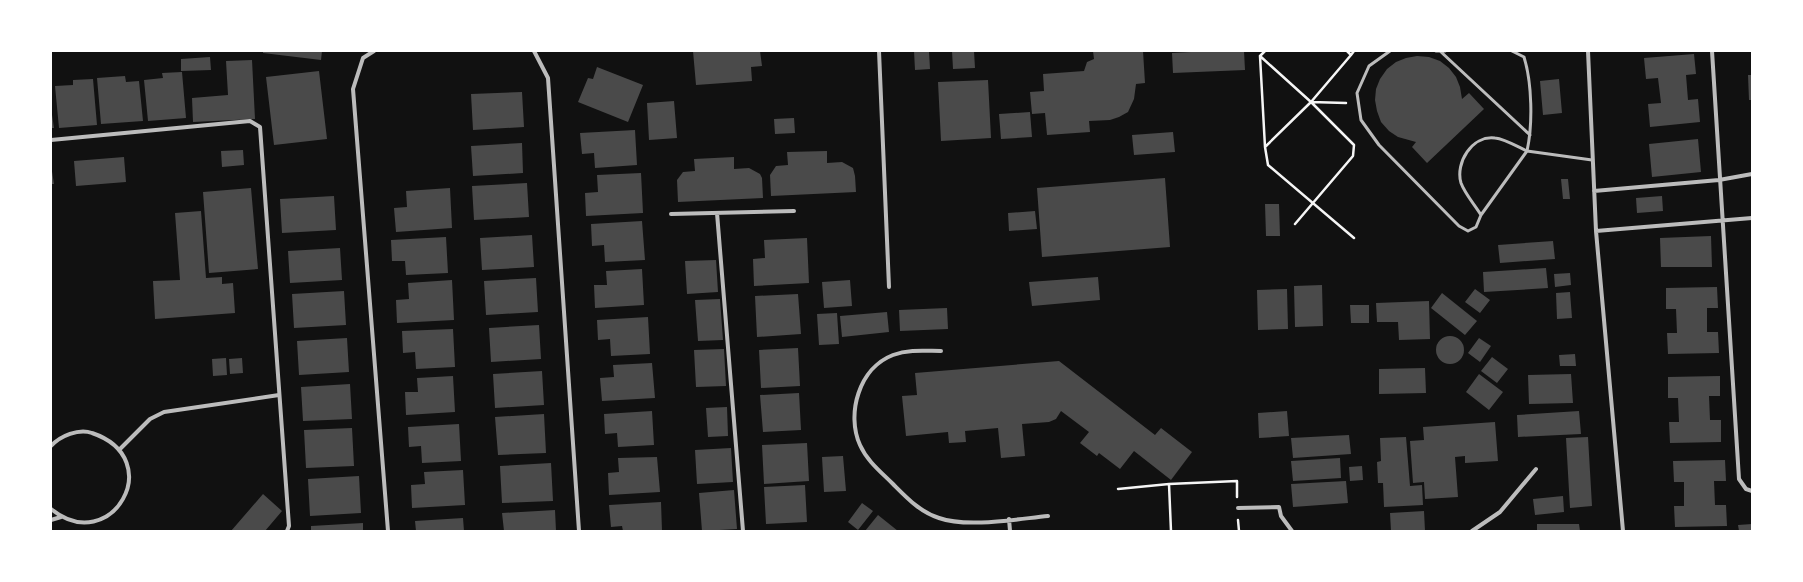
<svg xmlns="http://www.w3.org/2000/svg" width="1803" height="582" viewBox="0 0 1803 582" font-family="'Fira Sans',sans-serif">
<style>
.building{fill:#4a4a4a}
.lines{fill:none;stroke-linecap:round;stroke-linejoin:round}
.path{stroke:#f5f5f5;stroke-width:2.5}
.service{stroke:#bcbcbc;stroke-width:3}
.minor{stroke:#bcbcbc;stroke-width:4}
</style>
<rect width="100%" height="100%" fill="#111"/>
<!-- building -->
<path class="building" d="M263 51H322L321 60 263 53Z
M693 51H760L762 66 751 67 752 81 696 85Z
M914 51H929L930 69 915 70Z
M952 51H974L975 68 953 69Z
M1093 51H1143L1145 83 1136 84 1134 99 1128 112 1119 117 1110 120 1089 121 1090 132 1047 135 1045 113 1032 114 1030 92 1044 91 1043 74 1084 71 1087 62 1094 59Z
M1210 51H1244L1245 70 1173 73 1172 53Z
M1694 54 1696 74 1686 75 1688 100 1698 99 1700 122 1650 127 1648 104 1661 103 1658 78 1646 79 1644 58Z
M1417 56 1429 57 1440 61 1449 68 1456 77 1460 87 1462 99 1469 93 1484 109 1427 163 1412 147 1416 142 1398 137 1389 131 1381 122 1377 111 1375 100 1376 89 1380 79 1387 69 1396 62 1406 58Z
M210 57 211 70 181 71V59Z
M252 60 255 119 193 122 192 98 228 95 226 61Z
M597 67 643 85 628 122 578 102 588 78 593 79Z
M319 71 327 139 274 145 266 77Z
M182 72 186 118 148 121 144 80 163 78 162 73Z
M1748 75H1752V100H1749Z
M125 76 126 82 139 81 143 121 101 124 97 78Z
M93 79 97 125 59 128 55 86 73 85V80Z
M1559 79 1562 113 1543 115 1540 81Z
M988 80 991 138 941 141 938 82Z
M522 92 524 127 473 130 471 94Z
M674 101 677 138 649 140 647 103Z
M51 108 54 128H51Z
M1030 112 1032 137 1001 139 999 114Z
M794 118 795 133 775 134 774 119Z
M635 130 637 165 595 168 594 153 582 154 580 133Z
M1173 132 1175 152 1134 155 1132 135Z
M1698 139 1701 172 1652 177 1649 144Z
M522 143 523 173 473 176 471 146Z
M243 150 244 165 222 167 221 151Z
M827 151V163L842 162 853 168 855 176 856 192 771 196 770 175 776 166 788 165 787 152Z
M124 157 126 182 76 186 74 161Z
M734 157V169L749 168 760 174 762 178 763 198 678 202 677 180 683 172 695 171 694 159Z
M51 165 54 184H51Z
M641 173 643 213 586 216 585 193 598 192 597 175Z
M1165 178 1170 247 1042 257 1037 188Z
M1561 179H1568L1570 199H1563Z
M527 183 529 217 474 220 472 186Z
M251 188 258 269 209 273 203 192Z
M450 188 452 228 396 232 394 208 407 207 406 191Z
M334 196 336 230 282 233 280 199Z
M1662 196 1663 211 1637 213 1636 198Z
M1265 204H1279L1280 236H1266Z
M201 211 206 278 222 277V284L233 283 235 313 155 319 153 281 180 280 175 213Z
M1035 211 1037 229 1009 231 1008 213Z
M642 221 645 260 605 262 604 245 592 246 591 224Z
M532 235 534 267 482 270 480 238Z
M1711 236 1712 267H1661L1660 238Z
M446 237 448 273 406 275 405 261H392L391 240Z
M807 238 809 283 754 286 753 259 765 258 764 240Z
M1553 241 1555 259 1500 263 1498 245Z
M340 248 342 280 290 283 288 251Z
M716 260 718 292 687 294 685 261Z
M1546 268 1548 288 1484 292 1483 272Z
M642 269 644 305 595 308 594 285H607L606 271Z
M1570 273 1571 285 1555 287 1554 274Z
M1098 277 1100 300 1032 306 1029 282Z
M536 278 538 312 486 315 484 281Z
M452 280 454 320 397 323 396 300 409 299 408 283Z
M850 280 852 306 824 308 822 282Z
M1322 285 1323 326 1295 327 1294 286Z
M1717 287 1718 308H1707V332H1718L1719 353 1668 354 1667 333H1677L1676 309H1666V288Z
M1287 289 1288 329 1258 330 1257 290Z
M1475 289 1490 300 1480 313 1465 302Z
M344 291 346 325 294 328 292 294Z
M1570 292 1572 318 1557 319 1556 293Z
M1442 293 1477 321 1465 335 1431 308Z
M798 294 801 334 757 337 755 296Z
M720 299 723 340 698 341 695 300Z
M1429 301 1430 339 1399 340 1398 322H1377L1376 303Z
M1350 305H1369V323H1351Z
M947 308 948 329 900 331 899 310Z
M887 312 889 332 842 337 840 316Z
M837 313 839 344 819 345 817 314Z
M648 317 650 354 611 356 610 339 598 340 597 320Z
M539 325 541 359 491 362 489 328Z
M453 329 455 367 416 369 415 352 403 353 402 331Z
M1436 350a14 14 0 1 1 28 0a14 14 0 1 1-28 0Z
M347 338 349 372 299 375 297 341Z
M1479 338 1491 346 1480 362 1468 353Z
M798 348 800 386 761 388 759 350Z
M724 349 726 386 696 387 694 350Z
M1575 354 1576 366H1560L1559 355Z
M1492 357 1508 369 1497 383 1481 371Z
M226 358 227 375 213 376 212 359Z
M242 358 243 373 230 374 229 359Z
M1059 361 1155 435 1161 428 1192 452 1171 480 1134 451 1120 469 1099 453 1097 456 1080 443 1089 432 1061 411 1056 419 1049 422 1022 424 1025 456 1001 458 998 428 965 431 966 442 949 443 948 432 906 436 902 396 917 395 915 373Z
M652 363 655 398 602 401 600 378 614 377 613 365Z
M1425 368 1426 393 1379 394V369Z
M542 371 544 405 495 408 493 374Z
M1479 374 1503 392 1489 410 1466 392Z
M1571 374 1573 403 1529 404 1528 375Z
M453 376 455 412 406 415 405 392H418L417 378Z
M1720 376V396H1709L1710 420H1721V442L1670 443 1669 422H1679L1678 398H1668V377Z
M350 384 352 419 303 421 301 387Z
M799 393 801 430 763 432 760 395Z
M727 407 728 436 708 437 706 408Z
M652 411 654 445 618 447 617 433 605 434 604 414Z
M1287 411 1289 436 1259 438 1258 413Z
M1579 411 1581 434 1518 437 1517 415Z
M544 414 546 453 498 455 495 417Z
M1495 422 1498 461 1465 463V456L1455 457 1458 497 1425 499 1424 482 1413 483 1410 441 1424 440 1423 427Z
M459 424 461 461 422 463 421 446 409 447 408 427Z
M352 428 354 466 306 468 304 430Z
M1349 435 1351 454 1293 458 1291 438Z
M1406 437 1410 486 1422 485 1423 505 1384 507 1383 483H1378L1377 462 1381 461 1380 438Z
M1588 437 1592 506 1570 508 1566 438Z
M807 443 809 481 764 484 762 445Z
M731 448 733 482 697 484 695 450Z
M843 456 846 491 824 492 822 457Z
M657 457 660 492 609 495 608 473 619 472 618 458Z
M1340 458 1341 478 1293 481 1291 461Z
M1725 460 1726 481H1714L1715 505H1726L1727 526 1675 527 1674 506H1684V482H1674L1673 461Z
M551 463 553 501 502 503 500 466Z
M1362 466 1363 480 1350 481 1349 467Z
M463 470 465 505 412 508 411 485 425 484 424 472Z
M359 476 361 513 310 516 308 479Z
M1346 481 1348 503 1293 507 1291 484Z
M805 485 807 522 766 524 764 487Z
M734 490 737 529 702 531 699 493Z
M263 494 282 511 265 531H231Z
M1563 496 1564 512 1535 515 1533 499Z
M661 502 662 531H623L622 526 611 527 609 505Z
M862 503 873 511 858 530 848 522Z
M555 510 556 531H504L502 513Z
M1424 511 1425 531H1391L1390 513Z
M878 515 898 531H865Z
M463 518 464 531H416L415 521Z
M363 523V531H311V526Z
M1537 524H1579L1580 531H1537Z
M1752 524V531H1739L1738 525Z"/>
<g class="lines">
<!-- path -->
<path class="path" d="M1265 51 1260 56 1311 102 1346 103
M1347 51 1351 55 1354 51
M1351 55 1311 102 1265 147 1268 165 1354 238
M1260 56 1265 147
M1295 224 1353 156 1354 145 1311 102
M1169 484 1171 531
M1118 489 1169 484 1237 481V497
M1238 520 1239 531"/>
<!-- service -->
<path class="service" d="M1390 51 1369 66 1357 93 1361 120 1379 145 1459 226 1468 231 1476 227 1481 215 1527 151 1592 160
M1436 51H1445
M1440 51 1530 135
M1481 215C1475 205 1465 194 1461 183 1455 163 1472 135 1495 138 1505 139 1518 147 1527 151 1533 124 1532 83 1524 57L1512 51"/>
<!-- minor -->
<path class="minor" d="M374 51 363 58 353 89 388 531
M534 51 548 78 579 531
M879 51 889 287
M1588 51 1596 231 1623 531
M1712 51 1739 479 1746 489 1752 491
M51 140 250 121 260 127 289 526 287 531
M1594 191 1719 180 1752 174
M717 213 743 531
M671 214 794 211
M1596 231 1752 218
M941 351C926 351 909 349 893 355 859 368 846 414 860 445 867 461 881 472 893 484 907 498 920 512 939 518 967 528 1017 519 1048 516
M51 446C60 436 79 428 92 433 169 459 111 558 51 509
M120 449 150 419 164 412 279 395
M1238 508 1279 507 1281 516 1292 531
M1009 519 1010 531
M51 520 61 517
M1472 531 1500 512 1536 469"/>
</g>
<!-- border -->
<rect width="1803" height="582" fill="none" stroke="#ffffff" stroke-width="104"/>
</svg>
